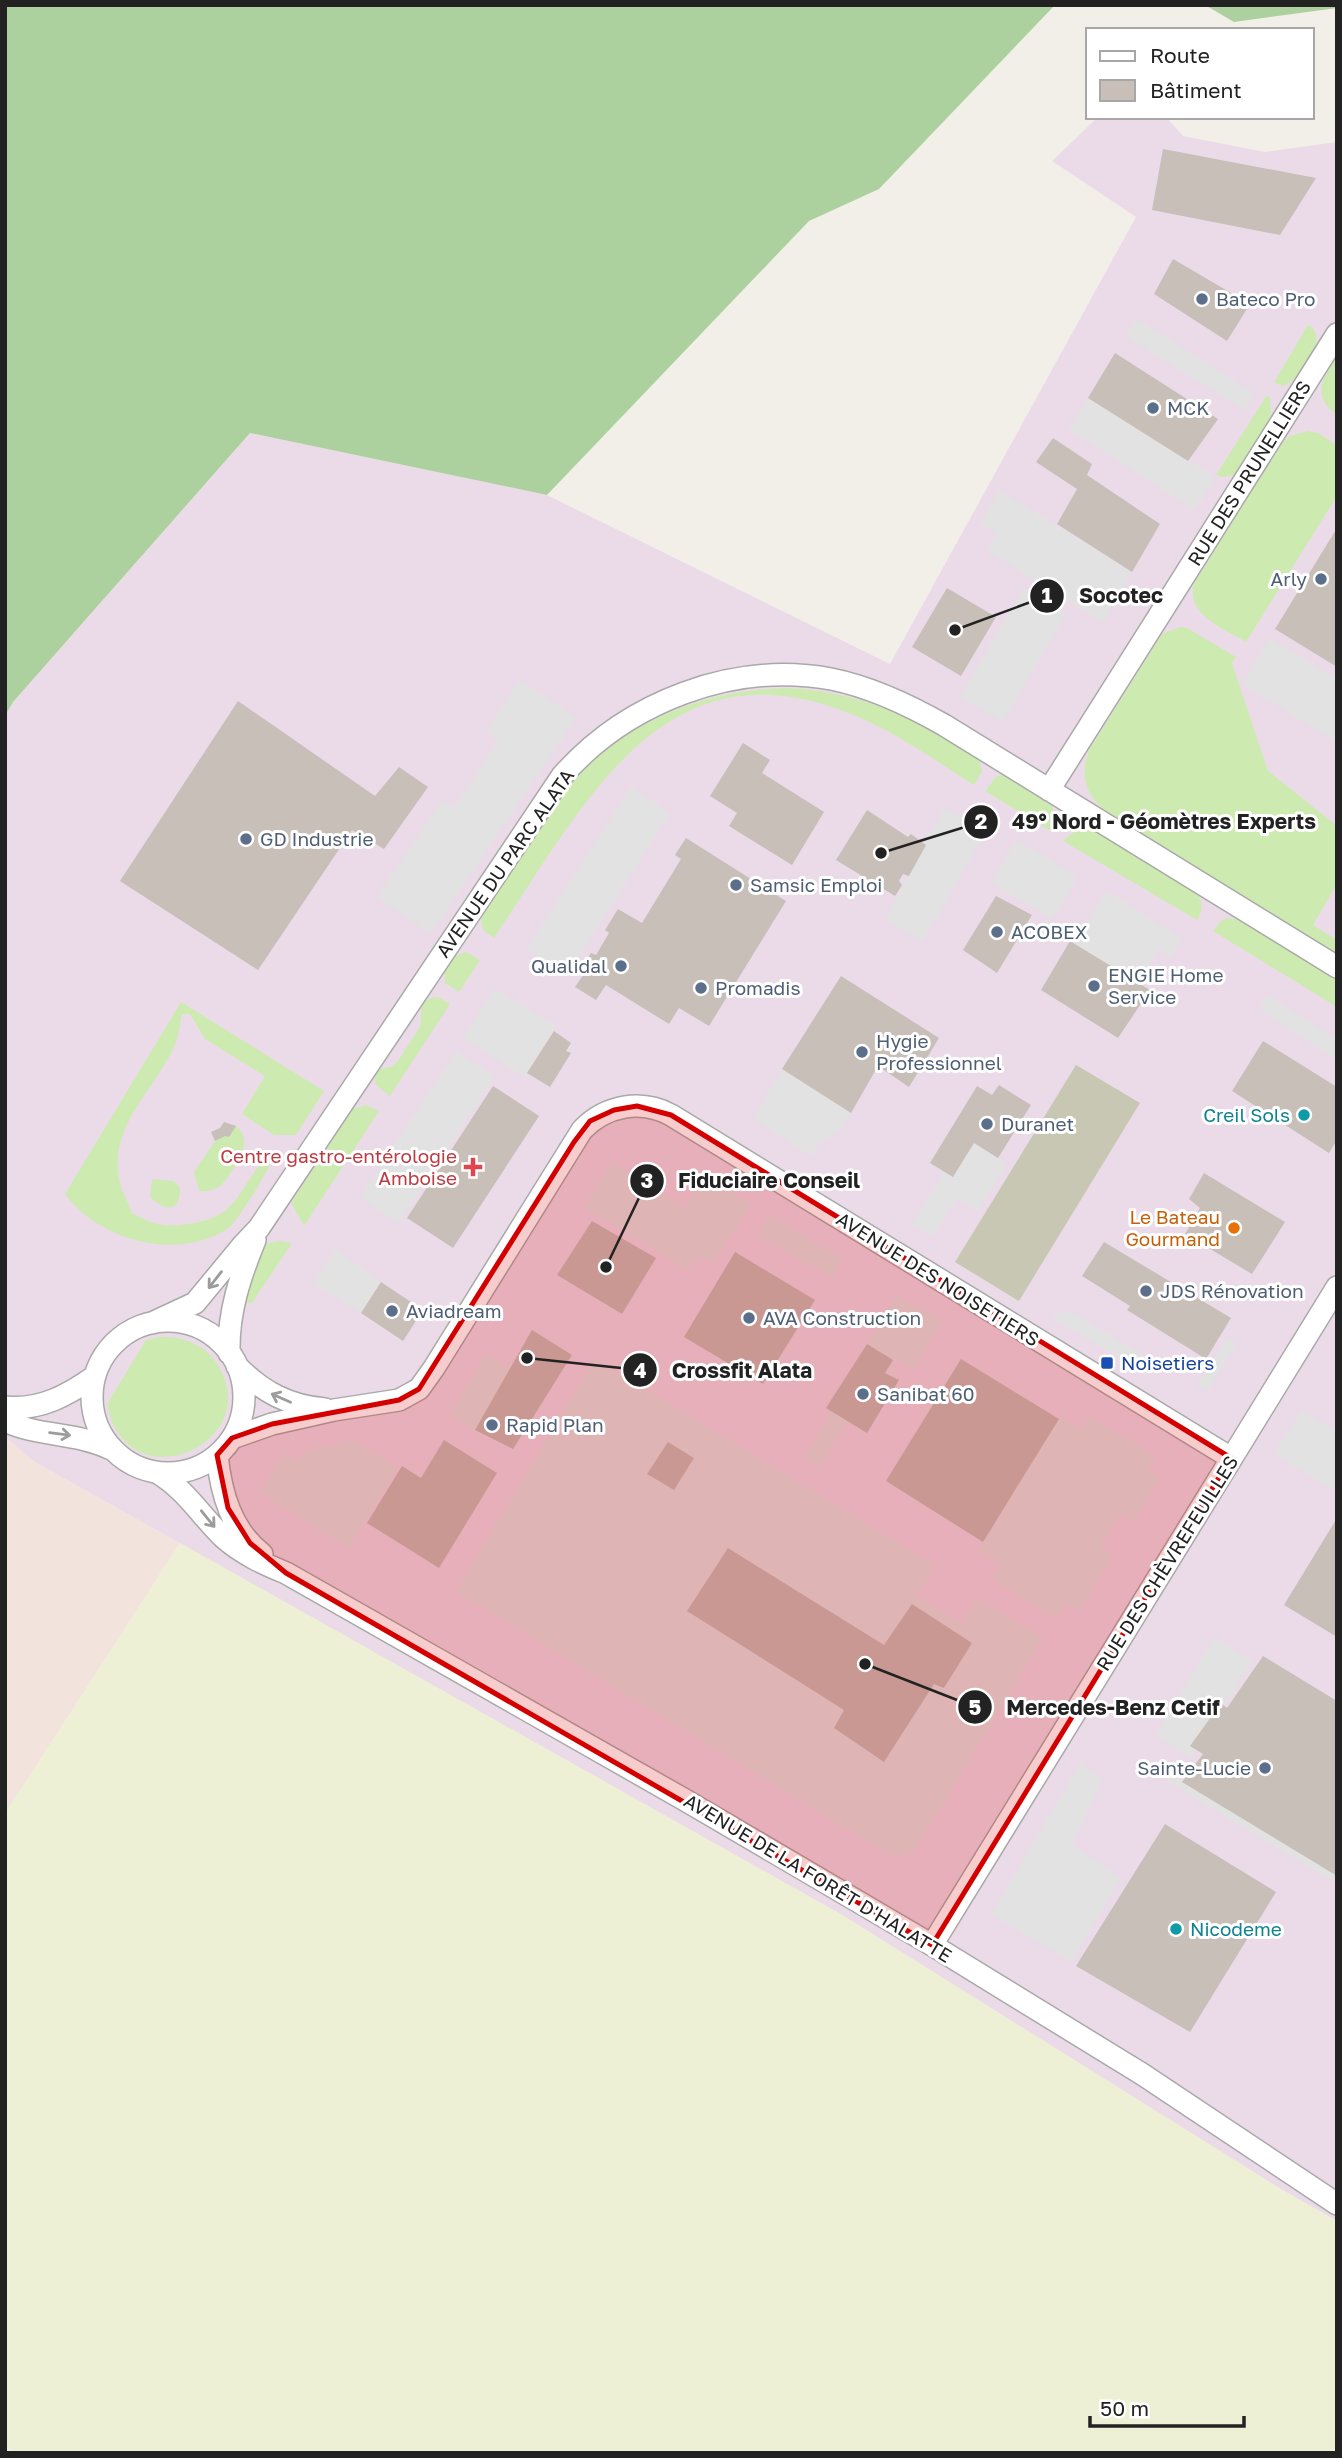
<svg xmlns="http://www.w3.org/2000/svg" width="1342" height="2458" viewBox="0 0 1342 2458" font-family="'Golos Text',sans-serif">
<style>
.industrial{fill:#ebdbe8}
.military{fill:#f3e3dd}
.construction{fill:#c7c7b4}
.farmland{fill:#eef0d5}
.grass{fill:#cdebb0}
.forest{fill:#add19e}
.parking{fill:#e2e2e2;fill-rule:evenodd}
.building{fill:#c7bfb8}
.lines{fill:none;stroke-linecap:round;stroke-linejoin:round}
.minor-casing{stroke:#a9a9a9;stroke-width:24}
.minor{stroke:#fff;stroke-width:21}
.oneway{stroke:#9c9c9c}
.marked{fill:#d40000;fill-opacity:0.2;stroke:#d40000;stroke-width:5;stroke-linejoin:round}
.service-dot{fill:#5c6f8a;stroke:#fff;stroke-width:2.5}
.culture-dot{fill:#0f9aa8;stroke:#fff;stroke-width:2.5}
.health-dot{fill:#e0444e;stroke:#fff;stroke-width:2.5}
.food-dot{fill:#e8710a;stroke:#fff;stroke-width:2.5}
.transit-dot{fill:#1a4fb4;stroke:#fff;stroke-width:2.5}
.labels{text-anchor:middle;stroke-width:6;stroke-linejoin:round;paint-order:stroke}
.service-label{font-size:19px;fill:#4e5e75;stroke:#fff;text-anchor:start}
.street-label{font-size:19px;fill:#222;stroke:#fff}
.culture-label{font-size:19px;fill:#0d838f;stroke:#fff;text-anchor:end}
.health-label{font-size:19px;fill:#be3a42;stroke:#fff;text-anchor:end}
.food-label{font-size:19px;fill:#c56008;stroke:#fff;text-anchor:end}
.transit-label{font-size:19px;fill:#164399;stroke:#fff;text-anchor:start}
.leader{fill:none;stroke:#222;stroke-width:2.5}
.callout-dot{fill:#222;stroke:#fff;stroke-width:2.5}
.mark-label{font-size:21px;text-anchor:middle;font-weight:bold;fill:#fff}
.callout-label{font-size:21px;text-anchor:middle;font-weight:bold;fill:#222;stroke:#fff;stroke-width:6;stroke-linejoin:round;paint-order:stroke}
</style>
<rect width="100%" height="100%" fill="#f2efe9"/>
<!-- industrial -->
<path class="industrial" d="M1098 117H1166L1183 136 1265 152 1337 142V2221L1284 2191 842 1915 33 1461 5 1437V716L13 702 250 433 547 495 890 664 1136 217 1052 161Z"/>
<!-- military -->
<path class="military" d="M5 1437 33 1461 180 1543 5 1814Z"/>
<!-- construction -->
<path class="construction" d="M1076 1065 1140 1103 1019 1301 955 1262Z"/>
<!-- farmland -->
<path class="farmland" d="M180 1543 842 1915 1284 2191 1337 2221V2453H15L5 2446V1814Z"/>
<!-- grass -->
<path class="grass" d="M1308 325C1332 338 1300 382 1282 386L1274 382Z
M1337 356V415C1310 395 1323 378 1337 356Z
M1267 395 1270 397 1271 418 1237 474 1223 477 1216 475Z
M1308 431 1318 433 1337 445V496L1246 642C1223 628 1185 615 1194 583L1283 442 1290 436Z
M1180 627 1187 628 1236 657 1232 663 1268 771 1337 826V884L1313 925 1337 940V953L1109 814C1086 796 1079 778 1089 750L1162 634Z
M786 688C861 691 917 719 979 759L982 771 974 785C940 764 906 739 869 722 669 628 589 797 494 938L483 930 481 917C511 871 542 814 579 775 634 717 708 690 786 688Z
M1002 774 1052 806 1054 811 1051 831 985 791 996 777Z
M1086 829 1093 830 1195 892C1203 900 1204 910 1197 920L1063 841 1072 833Z
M1227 918 1241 920 1337 979V1007L1213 931 1221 921Z
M466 952 480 960 459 992 445 983 444 970 455 956Z
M433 997 440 998 450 1004 390 1096 377 1086 374 1076 378 1069 391 1067 397 1062 420 1027 422 1003Z
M181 1002 324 1091 296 1135H274L242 1114 265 1076 205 1039 190 1014H182C180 1024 179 1036 175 1045 154 1092 107 1126 120 1183 123 1193 128 1203 132 1213 140 1217 149 1222 158 1224 176 1228 214 1222 227 1209 244 1194 250 1171 269 1157L273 1158C269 1170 238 1220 230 1227 180 1262 100 1242 65 1194Z
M366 1105 379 1111 304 1226 291 1203 353 1109Z
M236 1126C240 1130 244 1134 244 1140 246 1151 229 1178 221 1185 216 1190 206 1192 199 1191L194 1172 215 1141Z
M152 1179 174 1181 180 1188C180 1214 165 1211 150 1197Z
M279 1241 292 1243 252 1303 241 1302 265 1244Z
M160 1337C182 1336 204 1344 216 1362 270 1443 126 1506 107 1404L146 1340Z"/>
<!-- forest -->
<path class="forest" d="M5 5H1055L879 189 809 221 547 495 250 433 13 702 5 716Z
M1205 5H1337V8L1234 22Z"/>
<!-- parking -->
<path class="parking" d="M1137 319 1255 394 1244 410 1125 336Z
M1088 398 1215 477 1195 510 1069 429Z
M999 490 1132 572 1103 623 988 551 996 533 981 524Z
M1023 588 1066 614 1003 722 960 697Z
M1270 638 1337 679V742L1242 684Z
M520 680 576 718 431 934 377 897 442 800 454 808 499 740 486 731Z
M631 787 670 813 568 974 527 948Z
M944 807 985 833 923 941 885 920Z
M1017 840 1078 877 1052 919 991 882Z
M1106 891 1182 938 1172 957 1158 950 1139 983 1074 944Z
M494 988 556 1026 525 1077 463 1038Z
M1268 995 1337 1040V1060L1259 1009Z
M456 1051 495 1076 399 1223 360 1198Z
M782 1069 851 1113 838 1133 819 1143 812 1156 753 1119Z
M974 1143 1007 1163 978 1211 957 1199 933 1236 912 1224 944 1172 953 1177Z
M612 1162 685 1209 704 1175 751 1204 713 1263 698 1257 688 1270 584 1207Z
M770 1215 842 1259 833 1278 757 1235Z
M336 1249 381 1282 361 1313 312 1283Z
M896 1295 943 1320 914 1370 867 1344Z
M1069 1310 1150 1360 1136 1368 1051 1317Z
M1228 1337 1237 1344 1207 1392 1197 1384Z
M487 1354 511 1368 475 1430 450 1415Z
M595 1359 935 1565 917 1596 962 1623 977 1598 1043 1638 914 1852 892 1856 456 1591ZM728 1548 884 1645 912 1604 972 1642 944 1687 934 1684 884 1761 834 1728 844 1710 687 1611Z
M1301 1410 1337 1432V1479L1331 1489 1274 1454Z
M832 1411 848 1420 820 1467 804 1458Z
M1060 1416 1081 1429 1089 1416 1156 1457 1148 1471 1161 1478 1134 1522 1120 1514 1100 1547 1113 1556 1079 1611 1066 1603 1056 1619 991 1579 1000 1564 978 1551Z
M355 1441 398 1468 349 1548 260 1492 285 1452 299 1461 306 1450Z
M1214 1638 1253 1661 1191 1757 1155 1735Z
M1080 1764 1103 1779 1072 1844 1121 1878 1072 1962 991 1914Z
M1157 1765 1335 1875 1333 1882 1153 1772Z"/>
<!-- building -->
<path class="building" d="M1163 149 1316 178 1280 235 1152 210Z
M1173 259 1250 304 1227 341 1154 294Z
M1115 353 1218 419 1188 461 1088 398Z
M1053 438 1092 464 1087 475 1160 524 1132 572 1057 524 1077 489 1036 462Z
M1337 528V667L1275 629Z
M947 588 996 617 961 676 912 647Z
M238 701 375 796 399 767 428 787 384 849 352 830 258 970 120 881Z
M743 743 770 760 762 773 824 812 792 865 729 826 737 813 710 796Z
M867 810 908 837 911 834 926 845 909 876 903 874 899 881 902 885 895 896 836 860Z
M686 838 786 901 709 1026 679 1008 669 1024 606 985 596 1000 575 987 586 971 582 968 591 953 596 955 609 933 605 930 618 909 642 923 681 859 675 855Z
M996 896 1032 915 997 973 963 950Z
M1070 941 1150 990 1118 1038 1041 990Z
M841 976 939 1038 909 1087 878 1066 851 1113 782 1069Z
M554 1031 571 1043 566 1051 571 1053 550 1087 527 1073Z
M1263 1041 1337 1087V1140L1329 1153 1232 1091Z
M999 1085 1031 1105 998 1158 974 1143 953 1177 930 1163 977 1086 992 1095Z
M493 1086 539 1116 453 1248 407 1218Z
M224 1122 236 1126 229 1137 225 1136 215 1141 211 1132 220 1128Z
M1204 1173 1285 1222 1252 1274 1185 1234 1200 1208 1189 1199Z
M592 1221 656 1258 622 1314 557 1275Z
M1104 1242 1231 1318 1206 1359 1127 1310 1130 1306 1082 1276Z
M735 1252 815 1300 763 1384 684 1337Z
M381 1282 423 1310 403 1341 361 1313Z
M532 1330 572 1355 513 1449 475 1430Z
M867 1344 893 1360 885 1373 899 1380 867 1433 826 1408Z
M961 1359 1059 1419 983 1542 886 1481Z
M444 1440 497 1473 439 1568 367 1523 402 1466 421 1478Z
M668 1442 694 1458 674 1490 647 1474Z
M1337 1518V1637L1284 1605Z
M728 1548 884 1645 912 1604 972 1643 944 1688 934 1684 884 1762 834 1728 844 1710 687 1611Z
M1263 1656 1337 1701V1876L1182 1782 1203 1754 1190 1746 1221 1703 1227 1708Z
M1165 1824 1276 1892 1190 2032 1076 1966Z"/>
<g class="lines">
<defs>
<path id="minor" d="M1049 790 1337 334
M92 1397a76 76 0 1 1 152 0a76 76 0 1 1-152 0Z
M152 1323 195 1303 243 1245 259 1228 562 776C627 702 733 661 831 679 871 687 909 705 944 725L1337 967
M229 1353C228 1312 240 1277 255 1240
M237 1366C262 1392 289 1406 325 1409
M5 1407C40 1411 68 1395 95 1376
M5 1421C40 1437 75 1432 111 1449
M232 1438 272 1424 334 1410 399 1400 419 1389 434 1368 582 1130C606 1105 641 1099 671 1115L1231 1458
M217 1455C221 1493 231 1530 262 1554
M158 1473C186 1490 201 1516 224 1538 242 1554 264 1564 286 1573L685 1800 932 1945 1142 2074 1337 2204
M932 1945 1337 1287"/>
</defs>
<!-- minor casing -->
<use href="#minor" class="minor-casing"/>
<!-- minor -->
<use href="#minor" class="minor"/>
</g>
<!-- one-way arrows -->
<defs><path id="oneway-shaft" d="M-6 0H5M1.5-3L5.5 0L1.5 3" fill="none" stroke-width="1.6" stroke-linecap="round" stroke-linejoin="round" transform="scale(1.75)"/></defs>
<g class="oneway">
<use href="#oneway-shaft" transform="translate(215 1280) rotate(128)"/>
<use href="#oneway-shaft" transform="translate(281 1398) rotate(-156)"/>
<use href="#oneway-shaft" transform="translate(60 1434) rotate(7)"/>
<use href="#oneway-shaft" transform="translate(208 1519) rotate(51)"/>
</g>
<!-- marked area -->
<path class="marked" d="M637 1106 671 1115 1231 1458 932 1945 286 1573 250 1543 228 1508 217 1455 232 1438 272 1424 399 1400 419 1389 574 1142 590 1121 614 1110Z"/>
<!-- markers -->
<g class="service-dot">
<circle cx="1202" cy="299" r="7"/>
<circle cx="1153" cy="408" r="7"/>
<circle cx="1321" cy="579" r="7"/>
<circle cx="246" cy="839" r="7"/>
<circle cx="736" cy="885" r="7"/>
<circle cx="997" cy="932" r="7"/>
<circle cx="621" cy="966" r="7"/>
<circle cx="1094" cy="986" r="7"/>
<circle cx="701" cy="988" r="7"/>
<circle cx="862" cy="1052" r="7"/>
<circle cx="987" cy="1124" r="7"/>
<circle cx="1146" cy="1291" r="7"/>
<circle cx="392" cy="1311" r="7"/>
<circle cx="749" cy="1318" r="7"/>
<circle cx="863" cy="1394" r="7"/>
<circle cx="492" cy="1425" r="7"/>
<circle cx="1265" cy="1768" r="7"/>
</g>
<g class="culture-dot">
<circle cx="1304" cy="1115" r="7"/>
<circle cx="1176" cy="1929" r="7"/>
</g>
<path class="health-dot" d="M469.5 1156.5h7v7h7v7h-7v7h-7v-7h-7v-7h7z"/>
<circle class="food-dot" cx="1234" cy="1228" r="7"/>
<rect class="transit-dot" x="1100" y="1356" width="14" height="14" rx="3.5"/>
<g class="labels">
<!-- service labels -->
<g class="service-label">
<text x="1216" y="306">Bateco Pro</text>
<text x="1167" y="415">MCK</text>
<text x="1307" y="586" text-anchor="end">Arly</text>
<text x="260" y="846">GD Industrie</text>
<text x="750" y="892">Samsic Emploi</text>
<text x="1011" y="939">ACOBEX</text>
<text x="607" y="973" text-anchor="end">Qualidal</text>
<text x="1108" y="982">ENGIE Home<tspan x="1108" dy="22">Service</tspan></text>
<text x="715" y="995">Promadis</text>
<text x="876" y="1048">Hygie<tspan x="876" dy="22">Professionnel</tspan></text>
<text x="1001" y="1131">Duranet</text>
<text x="1160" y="1298">JDS Rénovation</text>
<text x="406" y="1318">Aviadream</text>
<text x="763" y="1325">AVA Construction</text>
<text x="877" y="1401">Sanibat 60</text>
<text x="506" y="1432">Rapid Plan</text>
<text x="1251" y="1775" text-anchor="end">Sainte-Lucie</text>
</g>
<!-- street labels -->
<g class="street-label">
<text transform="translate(1249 473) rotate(-58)" y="7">RUE DES PRUNELLIERS</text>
<text transform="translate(505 863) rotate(-55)" y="7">AVENUE DU PARC ALATA</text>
<text transform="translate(938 1279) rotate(32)" y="7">AVENUE DES NOISETIERS</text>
<text transform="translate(1167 1563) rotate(-58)" y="7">RUE DES CHÈVREFEUILLES</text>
<text transform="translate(818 1878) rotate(31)" y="7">AVENUE DE LA FORÊT D'HALATTE</text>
</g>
<!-- culture labels -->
<g class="culture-label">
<text x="1290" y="1122">Creil Sols</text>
<text x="1190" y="1936" text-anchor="start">Nicodeme</text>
</g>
<!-- health labels -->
<g class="health-label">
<text x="457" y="1163">Centre gastro-entérologie<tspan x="457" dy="22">Amboise</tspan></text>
</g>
<!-- food labels -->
<g class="food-label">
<text x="1220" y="1224">Le Bateau<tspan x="1220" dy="22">Gourmand</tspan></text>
</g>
<!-- transit labels -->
<g class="transit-label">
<text x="1121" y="1370">Noisetiers</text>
</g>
</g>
<!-- callouts -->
<path class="leader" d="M955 630L1047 596M881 853L981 822M606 1267L647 1181M527 1358L640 1370M865 1664L975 1707"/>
<g class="callout-dot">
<circle cx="955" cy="630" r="7"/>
<circle cx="881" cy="853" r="7"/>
<circle cx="606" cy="1267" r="7"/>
<circle cx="527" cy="1358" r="7"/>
<circle cx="865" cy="1664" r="7"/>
<circle cx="1047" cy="596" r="18"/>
<circle cx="981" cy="822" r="18"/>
<circle cx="647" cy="1181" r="18"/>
<circle cx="640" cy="1370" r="18"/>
<circle cx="975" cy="1707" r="18"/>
</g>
<g class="mark-label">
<text x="1047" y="603">1</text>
<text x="981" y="829">2</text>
<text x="647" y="1188">3</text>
<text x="640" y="1378">4</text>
<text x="975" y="1715">5</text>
</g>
<g class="callout-label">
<text x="1121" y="603">Socotec</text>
<text x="1164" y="829">49° Nord - Géomètres Experts</text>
<text x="769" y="1188">Fiduciaire Conseil</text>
<text x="742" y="1378">Crossfit Alata</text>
<text x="1113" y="1715">Mercedes-Benz Cetif</text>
</g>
<!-- border -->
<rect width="1342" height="2458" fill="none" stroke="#222222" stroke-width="14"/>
<!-- legend -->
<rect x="1086" y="28" width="228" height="91" fill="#ffffff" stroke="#a7a7a7" stroke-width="2"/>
<rect x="1100" y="51" width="35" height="10" fill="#ffffff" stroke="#a7a7a7" stroke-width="2"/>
<text x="1150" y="63" font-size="21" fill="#222222">Route</text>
<rect x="1100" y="80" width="35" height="21" fill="#c7bfb8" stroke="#a7a7a7" stroke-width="2"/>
<text x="1150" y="98" font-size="21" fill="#222222">Bâtiment</text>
<!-- scale -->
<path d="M1090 2416v10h154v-10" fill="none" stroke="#222222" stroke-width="3.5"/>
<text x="1100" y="2416" font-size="21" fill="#222222" stroke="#ffffff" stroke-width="5" paint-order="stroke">50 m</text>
</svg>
